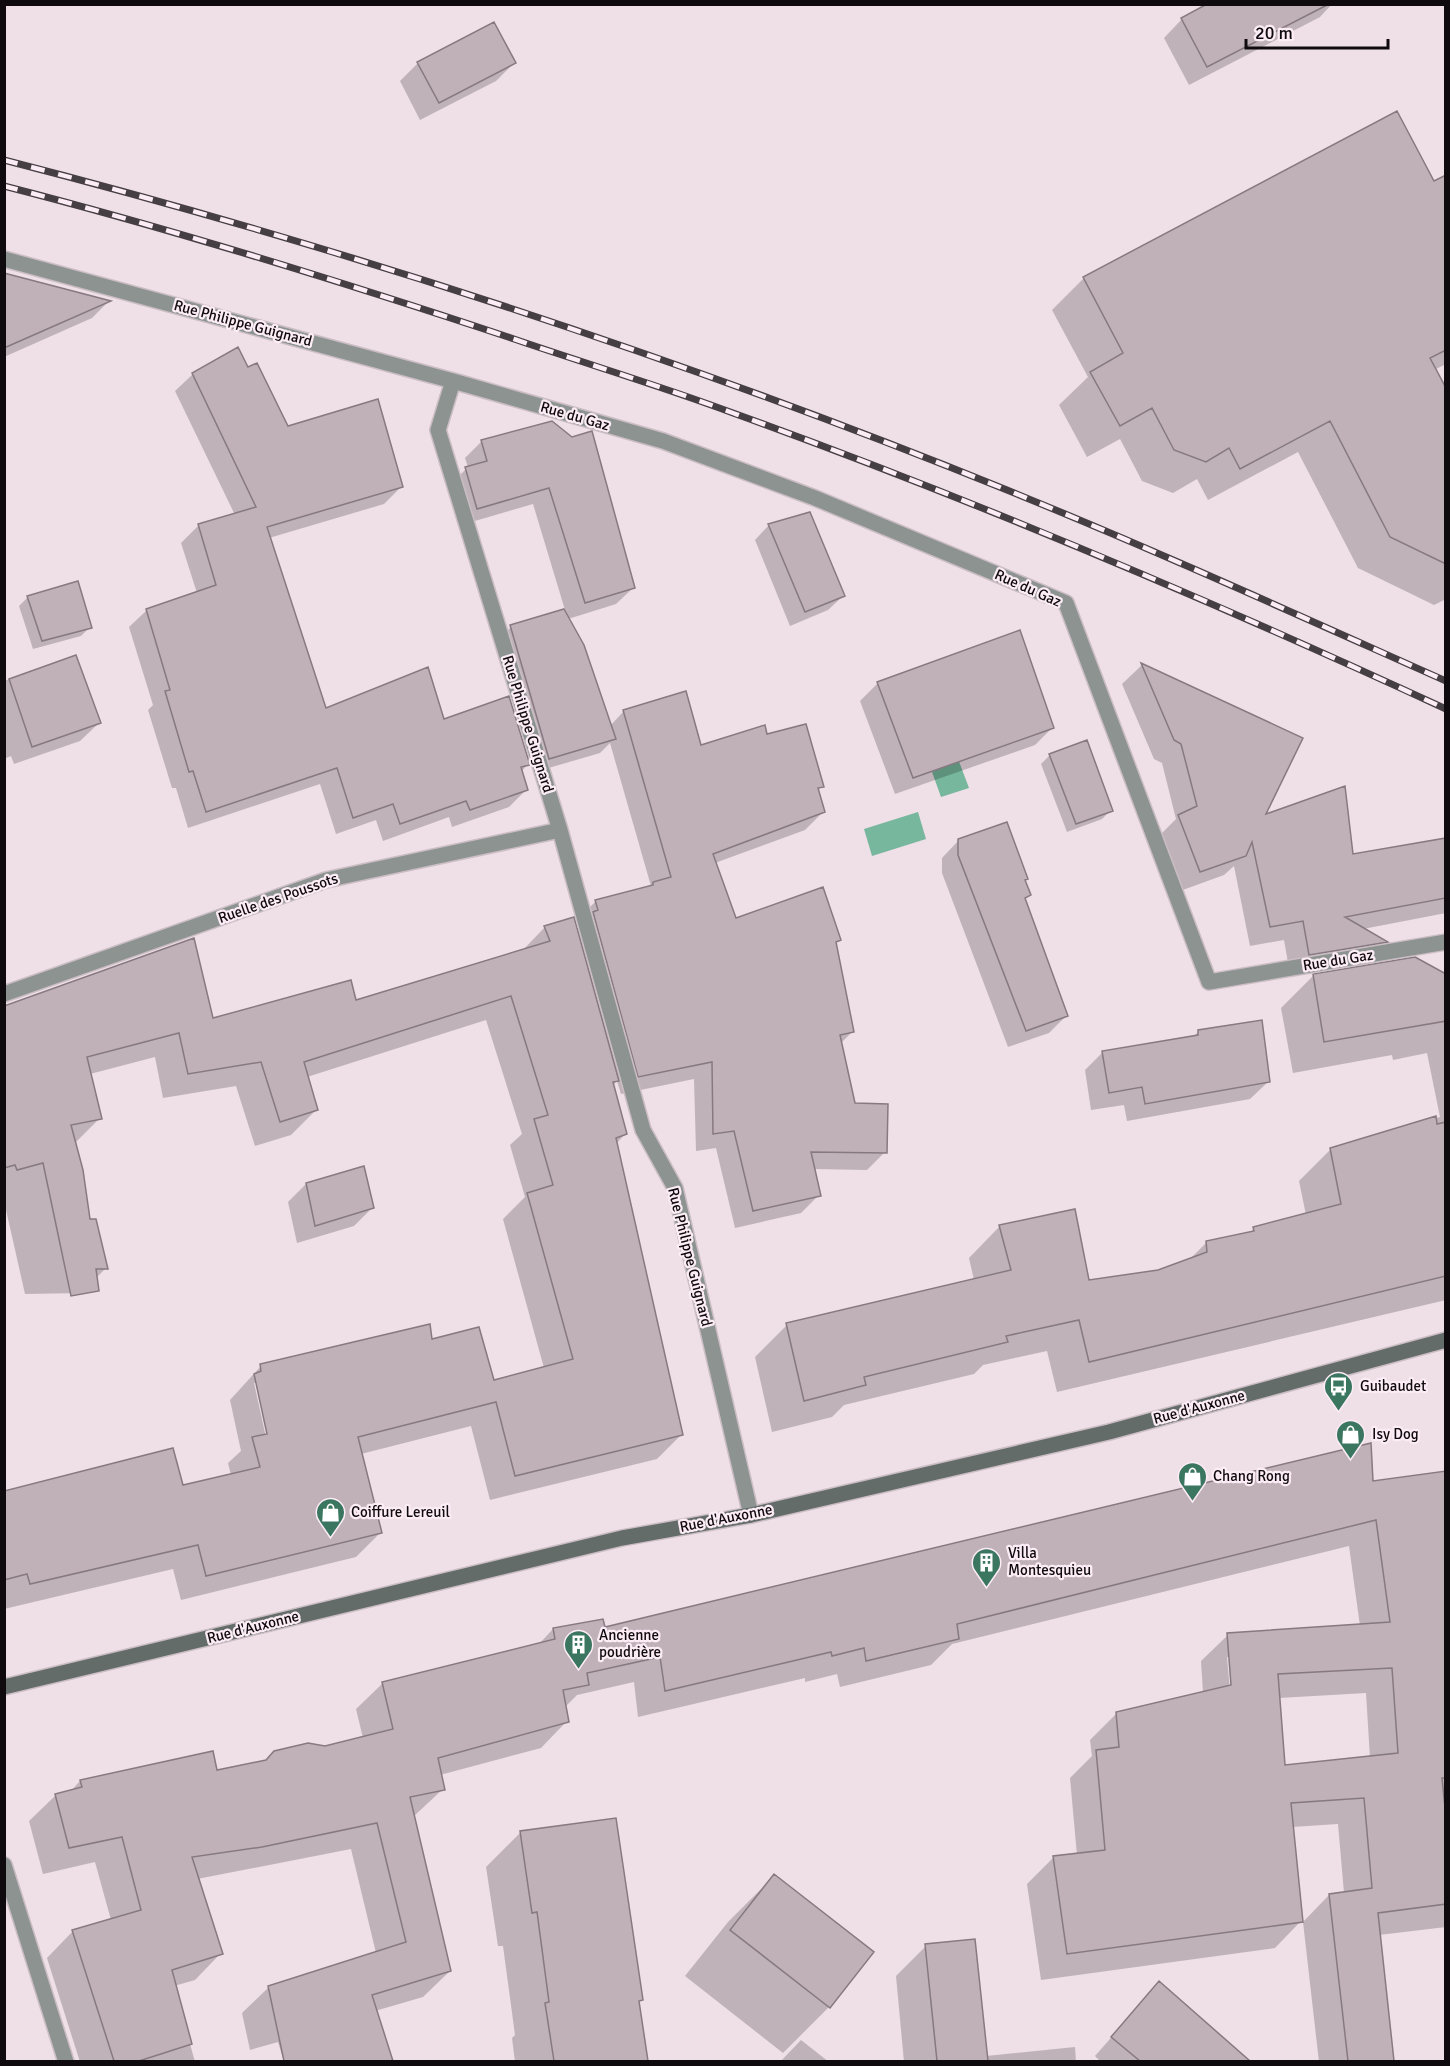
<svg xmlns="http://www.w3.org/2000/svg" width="1450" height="2066" viewBox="0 0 1450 2066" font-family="Signika,sans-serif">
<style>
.water{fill:#76b79d}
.shadow{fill:#0003;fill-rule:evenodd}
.building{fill:#c0b1b9;stroke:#877981;stroke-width:1.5;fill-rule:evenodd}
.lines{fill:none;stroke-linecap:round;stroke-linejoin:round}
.minor-casing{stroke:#cbbdc4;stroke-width:18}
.secondary-casing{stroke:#cbbdc4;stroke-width:18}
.minor{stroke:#8c9390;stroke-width:15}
.secondary{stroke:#636c68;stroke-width:15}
.rail-casing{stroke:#453e42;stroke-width:7}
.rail{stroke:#fcecf5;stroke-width:4.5;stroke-dasharray:14;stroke-linecap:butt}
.labels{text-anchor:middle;stroke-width:4.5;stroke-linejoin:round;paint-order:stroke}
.street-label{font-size:15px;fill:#0f0a0d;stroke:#fcecf5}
.poi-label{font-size:15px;fill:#0f0a0d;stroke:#fcecf5;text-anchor:start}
</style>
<rect width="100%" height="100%" fill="#efdfe7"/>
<!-- water -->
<path class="water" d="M949 735 969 788 941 797 922 744Z
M918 812 926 839 872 856 864 829Z"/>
<!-- shadow -->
<path class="shadow" d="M1210 4H1332L1320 17 1189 85 1164 38 1182 19Z
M418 63H514L496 81 420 120 400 81Z
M1446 176V364L1434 370 1446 391V599L1434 605 1358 568 1298 452 1208 500 1197 479 1173 493 1142 481 1120 439 1087 457 1059 405 1088 377 1052 310 1084 278 1433 183Z
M4 274 108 302 92 318 4 357Z
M247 369 287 427 401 487 384 504 269 538 325 710 443 720 528 764 521 772 526 790 509 807 452 827 449 817 383 841 376 820 336 834 320 784 188 828 176 788H172L148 710 153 705 129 627 147 610 197 593 181 543 198 526 235 515 175 391 193 374Z
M552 422 633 588 616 604 568 619 610 726 624 711 700 747 766 736 822 786 817 791 823 812 805 830 715 863 735 920 839 940 835 944 852 1032 840 1044 854 1105 885 1152 867 1170 813 1169 819 1195 801 1213 735 1228 716 1148 696 1151 694 1079 621 1094 617 1081 612 1086 625 1134 616 1144 682 1434 657 1459 490 1500 471 1426 361 1454 381 1532 356 1557 181 1600 173 1569 4 1609V1493L182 1487 231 1475 228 1463 241 1451 230 1400 261 1366 431 1340 493 1382 544 1368 503 1219 525 1197 510 1145 522 1134 486 1020 307 1077 316 1110 291 1135 255 1146 236 1086 163 1098 155 1057 90 1074 100 1118 75 1143 88 1220 106 1268 81 1293 25 1294 4 1201V1007L212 1020 355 1002 521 952 545 927 576 930 580 926 578 919 596 901 651 886 610 743 600 753 535 772 497 641 511 627 565 610 533 504 461 525 450 485 468 467 465 458 482 441ZM254 1383H257L270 1441 267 1442Z
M769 525 843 596 828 610 790 626 755 540Z
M28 597 90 627 81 636 33 649 19 606Z
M75 657 99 723 80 741 14 764 11 756 4 759V681Z
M1142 665 1301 739 1263 817 1352 855 1446 840V913L1363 929 1386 942 1367 961 1290 974 1284 940 1250 946 1234 866 1224 875 1180 891 1159 836 1176 819 1162 763 1154 759 1122 684Z
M878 683 1053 727 1035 745 895 794 860 701Z
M1050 755 1111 810 1102 819 1067 832 1041 764Z
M959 840 1023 881 1029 895 1024 900 1066 1016 1049 1033 1008 1047 942 873V858Z
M1415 959 1446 976V1300L1057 1392 1047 1351 983 1365 974 1374 844 1405 832 1417 772 1432 755 1357 787 1325 974 1280 969 1258 1000 1226 1088 1281 1159 1271 1189 1260 1206 1243 1248 1234 1254 1229 1306 1215 1299 1181 1331 1149 1440 1117 1427 1053 1393 1060 1392 1055 1293 1073 1281 1008 1313 976Z
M1198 1032 1269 1081 1250 1099 1127 1121 1124 1105 1091 1110 1085 1070 1103 1052 1193 1037Z
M306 1184 372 1208 354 1226 297 1243 288 1202Z
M1446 1472V1927L1379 1935 1393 2062H1319L1303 1922 1329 1895 1344 1893 1338 1824 1292 1827 1301 1921 1275 1948 1041 1980 1027 1884 1054 1857 1077 1855 1070 1778 1092 1756 1090 1740 1117 1713 1203 1693 1201 1661 1228 1635 1360 1626 1349 1546 952 1644 931 1665 840 1687 837 1674 805 1682V1678L638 1717 634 1682 577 1695 565 1707 567 1721 541 1748 440 1775 443 1789 413 1817 450 1971 423 1997 375 2011 392 2062H284L278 2042 250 2050 242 2013 269 1987 376 1953 351 1849 197 1879 221 1953 195 1980 174 1986 195 2062H80L47 1958 73 1931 111 1920 95 1862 43 1874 29 1821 56 1795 70 1792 80 1781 216 1772 363 1738 356 1709 383 1683 539 1644 553 1629 603 1628 1372 1483ZM1227 1657H1230L1233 1692H1230ZM1366 1693 1370 1758 1284 1766 1279 1698Z
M521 1832 641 1999 638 2003 647 2062H515L512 2038 515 2035 503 1946H498L486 1867Z
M774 1876 872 1953 829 2007 783 2053 685 1976 728 1922Z
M926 1946 986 2056 1075 2047 1076 2062H904L896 1976Z
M1159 1983 1248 2062H1101L1095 2056Z
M801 2040 829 2062H780Z"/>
<!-- building -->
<path class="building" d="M1207 4H1329L1207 67 1181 18Z
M494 22 516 63 439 103 417 62Z
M1397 111 1434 181 1446 175V350L1430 358 1446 388V564L1390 537 1330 421 1240 469 1229 448 1206 462 1174 450 1152 408 1120 426 1090 372 1123 353 1083 277Z
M4 273 111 301 4 348Z
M238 347 248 367 257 363 288 426 378 399 403 487 267 527 326 708 428 667 444 719 509 696 530 765 521 767 528 790 470 810 466 801 400 824 393 804 353 818 337 768 206 812 193 771 189 772 165 691 170 690 146 609 216 585 198 524 256 507 192 373Z
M552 421 572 437 592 431 635 588 585 603 549 488 477 509 465 467 487 461 481 440Z
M810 512 845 596 805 612 768 524Z
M78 581 92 628 42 641 27 596Z
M564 609 584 645 616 739 549 759 510 625Z
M1020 630 1054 728 913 778 877 682Z
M76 655 101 723 32 747 9 679Z
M1141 663 1303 738 1266 814 1345 786 1353 854 1446 838V898L1345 917 1388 942 1309 955 1303 921 1270 927 1252 842 1246 856 1200 872 1178 815 1197 806 1181 744 1174 740Z
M686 691 701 745 765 725 767 734 806 724 824 787 818 788 825 812 713 854 736 918 823 887 841 940 836 942 854 1032 840 1035 855 1103 888 1104 887 1153 811 1152 821 1196 753 1211 734 1131 713 1134 712 1062 638 1077 593 912 598 910 595 900 653 885V882L671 877 623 710Z
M1087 740 1113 811 1076 824 1049 754Z
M1007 822 1028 879 1025 880 1031 895 1025 898 1068 1016 1026 1031 958 855V839Z
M574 917 619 1081 613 1082 627 1134 616 1138 683 1435 515 1476 496 1402 358 1437 382 1533 206 1576 198 1545 30 1584 27 1574 4 1580V1491L173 1448 183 1485 260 1467 252 1437 267 1434 254 1374 261 1371 260 1364 430 1324 432 1339 479 1327 494 1380 573 1359 527 1193 553 1185 534 1119 548 1115 511 996 304 1062 318 1110 280 1122 261 1062 188 1074 179 1033 87 1057 102 1119 71 1125 83 1170 90 1219H96L108 1269H96L99 1291 71 1296 43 1163 17 1170 15 1165 4 1168V1006L194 938 213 1018 351 980 356 1000 550 941 544 926Z
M1415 957 1446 974V1021L1324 1042 1313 974Z
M1262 1020 1270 1082 1145 1104 1142 1087 1109 1093 1102 1051 1198 1035V1030Z
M1436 1116 1437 1124 1446 1122V1276L1089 1362 1079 1320 1006 1336 1008 1342 864 1377 866 1385 804 1401 786 1323 1011 1270 999 1225 1075 1209 1089 1280 1158 1270 1207 1252 1206 1241 1254 1231 1253 1227 1341 1204 1330 1148Z
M364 1166 374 1208 315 1226 306 1183Z
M1371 1443 1373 1481 1446 1471V1778H1442L1446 1818V1904L1378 1913 1394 2061H1348L1329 1894 1372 1888 1364 1798 1291 1803 1303 1922 1067 1954 1053 1856 1105 1850 1096 1750 1119 1747 1116 1712 1231 1685 1227 1633 1390 1622 1376 1520 957 1624 959 1639 866 1661 864 1648 832 1656 831 1652 665 1691 660 1657 587 1673 589 1685 563 1690 569 1722 438 1758 445 1790 410 1797 451 1971 372 1995 393 2061H284L268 1986 406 1942 377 1823 262 1847 192 1857 223 1954 172 1970 192 2044 139 2061H114L72 1930 141 1910 122 1837 69 1848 55 1794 82 1787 80 1780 213 1751 217 1770 266 1760 274 1751 308 1743 325 1746 393 1729 382 1682 555 1639 553 1628 603 1619 605 1627ZM1392 1668 1398 1753 1285 1765 1278 1674Z
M616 1818 643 2000 639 2001 648 2061H554L545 2003 549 2002 537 1912 532 1913 520 1831Z
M774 1874 874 1952 830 2008 730 1930Z
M975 1939 988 2061H937L925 1944Z
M1159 1981 1250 2061H1140L1111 2037Z"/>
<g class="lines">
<defs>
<path id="minor" d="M4 259 453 381 438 430 560 830 643 1130 675 1188 751 1515
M453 381 663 441 815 498 1066 603 1209 982 1446 942
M4 994 326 880 560 830
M4 1865 66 2062"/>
<path id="secondary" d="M4 1687 622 1538 751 1515 1109 1432 1446 1340"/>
</defs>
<!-- minor casing -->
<use href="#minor" class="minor-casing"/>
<!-- secondary casing -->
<use href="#secondary" class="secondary-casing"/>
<!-- minor -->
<use href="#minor" class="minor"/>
<!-- secondary -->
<use href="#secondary" class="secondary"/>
<defs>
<path id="rail" d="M4 160C343 247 683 359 1007 490 1155 550 1300 616 1446 681
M4 186C176 230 346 283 514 339 587 364 661 386 733 413 975 500 1212 601 1446 709"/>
</defs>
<!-- rail casing -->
<use href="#rail" class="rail-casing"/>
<!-- rail -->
<use href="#rail" class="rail"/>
</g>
<!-- icons -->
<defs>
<symbol id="bus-pin" viewBox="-11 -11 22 30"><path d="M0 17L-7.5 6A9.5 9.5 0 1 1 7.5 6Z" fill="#3b7661" stroke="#fcecf5"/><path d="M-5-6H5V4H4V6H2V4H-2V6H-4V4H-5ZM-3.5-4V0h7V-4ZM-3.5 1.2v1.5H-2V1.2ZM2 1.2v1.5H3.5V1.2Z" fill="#fff"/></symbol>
<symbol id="shop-pin" viewBox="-11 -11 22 30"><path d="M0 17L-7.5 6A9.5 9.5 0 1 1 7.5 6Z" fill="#3b7661" stroke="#fcecf5"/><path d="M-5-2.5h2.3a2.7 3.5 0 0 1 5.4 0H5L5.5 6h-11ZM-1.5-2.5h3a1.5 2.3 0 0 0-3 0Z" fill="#fff"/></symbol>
<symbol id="building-pin" viewBox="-11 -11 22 30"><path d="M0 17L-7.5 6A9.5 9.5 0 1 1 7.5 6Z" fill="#3b7661" stroke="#fcecf5"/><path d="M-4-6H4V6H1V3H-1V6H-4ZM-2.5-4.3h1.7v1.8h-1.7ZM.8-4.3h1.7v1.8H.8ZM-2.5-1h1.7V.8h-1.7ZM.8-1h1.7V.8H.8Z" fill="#fff"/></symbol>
</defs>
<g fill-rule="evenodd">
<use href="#bus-pin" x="1322" y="1370" width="33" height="45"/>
<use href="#shop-pin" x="1334" y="1418" width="33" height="45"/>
<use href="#shop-pin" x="1176" y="1460" width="33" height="45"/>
<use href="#shop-pin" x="314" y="1496" width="33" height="45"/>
<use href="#building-pin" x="970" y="1546" width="33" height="45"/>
<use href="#building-pin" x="562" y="1628" width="33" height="45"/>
</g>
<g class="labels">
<!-- street labels -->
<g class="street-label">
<text transform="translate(243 323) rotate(15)" y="5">Rue Philippe Guignard</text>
<text transform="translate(575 416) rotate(16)" y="5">Rue du Gaz</text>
<text transform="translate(1028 588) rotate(24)" y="5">Rue du Gaz</text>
<text transform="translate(528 724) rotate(73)" y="5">Rue Philippe Guignard</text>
<text transform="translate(278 898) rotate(-19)" y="5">Ruelle des Poussots</text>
<text transform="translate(1338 960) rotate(-9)" y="5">Rue du Gaz</text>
<text transform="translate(690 1257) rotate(76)" y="5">Rue Philippe Guignard</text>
<text transform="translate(1199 1407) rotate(-15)" y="5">Rue d'Auxonne</text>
<text transform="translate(726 1518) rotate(-11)" y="5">Rue d'Auxonne</text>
<text transform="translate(253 1627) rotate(-14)" y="5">Rue d'Auxonne</text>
</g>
<!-- poi labels -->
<g class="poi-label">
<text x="1360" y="1391">Guibaudet</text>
<text x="1372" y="1439">Isy Dog</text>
<text x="1213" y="1481">Chang Rong</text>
<text x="351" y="1517">Coiffure Lereuil</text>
<text x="1008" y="1558">Villa<tspan x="1008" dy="17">Montesquieu</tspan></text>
<text x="599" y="1640">Ancienne<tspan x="599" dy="17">poudrière</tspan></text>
</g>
</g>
<!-- border -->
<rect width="1450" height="2066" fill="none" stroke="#0f0a0d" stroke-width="12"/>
<!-- scale -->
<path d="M1246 39v9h142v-9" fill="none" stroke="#0f0a0d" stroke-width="3"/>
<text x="1255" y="39" font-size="18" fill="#0f0a0d" stroke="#fcecf5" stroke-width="4.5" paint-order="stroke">20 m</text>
</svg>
